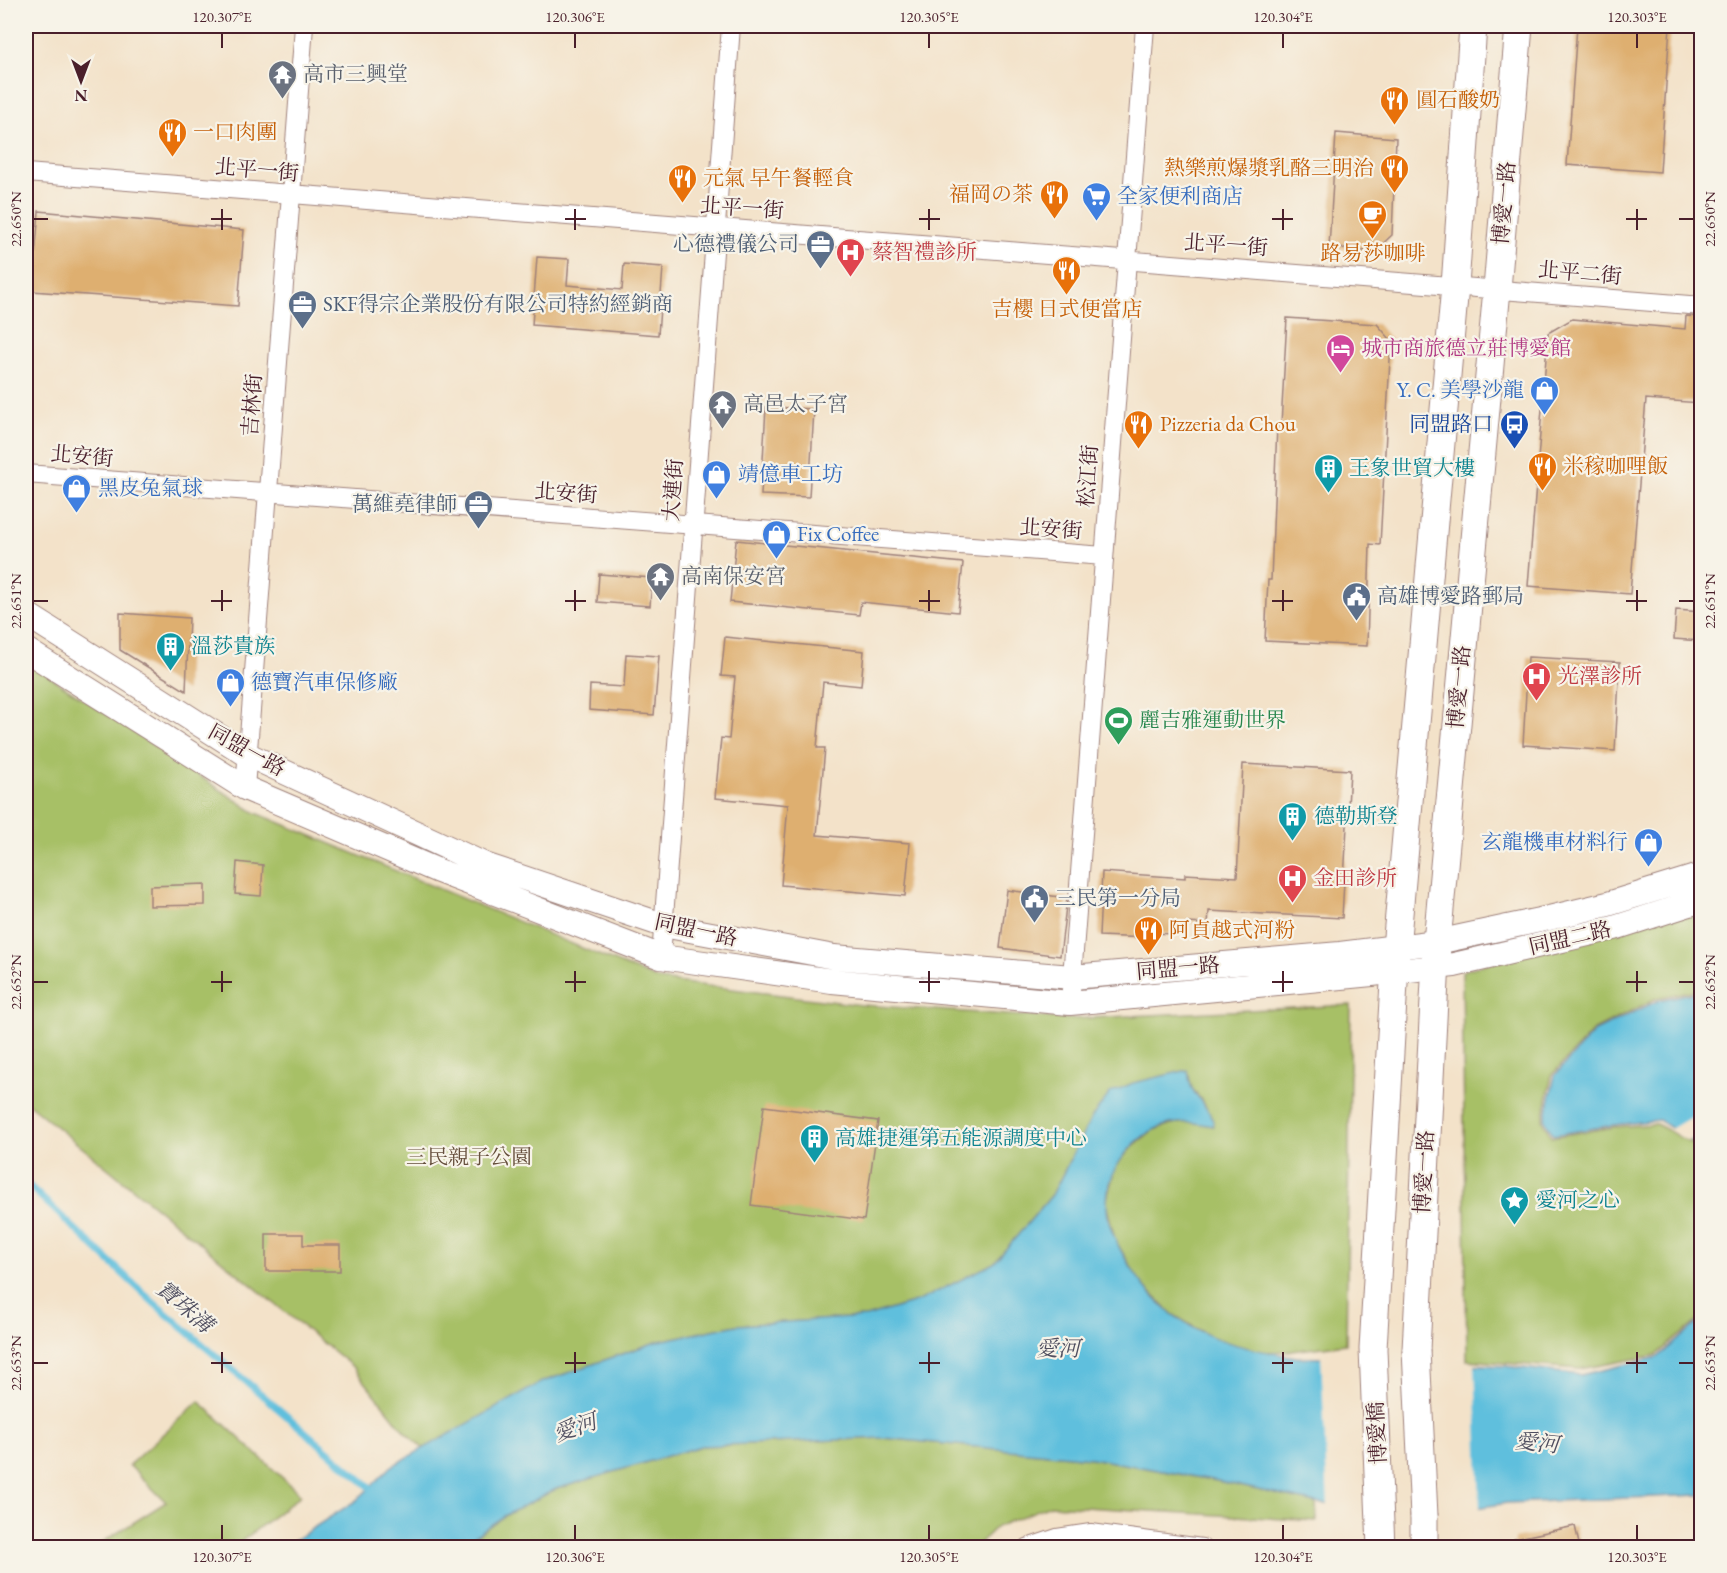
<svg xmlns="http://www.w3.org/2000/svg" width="1727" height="1573" viewBox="0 0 1727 1573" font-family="'EB Garamond','Noto Serif TC','Noto Serif JP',serif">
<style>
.green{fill:#a7c066;stroke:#787048;stroke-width:1.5}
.water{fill:#5fbfdd;stroke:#546f84;stroke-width:1.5}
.pier{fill:#f3e2c9}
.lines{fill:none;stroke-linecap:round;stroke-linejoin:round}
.stream{stroke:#5fbfdd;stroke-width:7}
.building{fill:#deaf6f}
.minor-casing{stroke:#9e807a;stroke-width:20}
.tertiary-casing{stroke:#9e807a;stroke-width:26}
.secondary-casing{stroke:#9e807a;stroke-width:29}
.minor{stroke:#fff;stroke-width:18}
.tertiary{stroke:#fff;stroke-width:24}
.secondary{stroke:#fff;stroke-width:27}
.secondary-bridge-casing{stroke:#9e807a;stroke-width:29;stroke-linecap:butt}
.secondary-bridge{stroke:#fff;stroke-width:27}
.ticks{fill:none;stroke:#4a1f2b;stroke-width:2}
.labels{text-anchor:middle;stroke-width:4.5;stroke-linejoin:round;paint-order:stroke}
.worship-label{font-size:21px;fill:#5b616d;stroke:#f7f3e8;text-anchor:start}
.food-label{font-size:21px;fill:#c56008;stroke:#f7f3e8;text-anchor:start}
.street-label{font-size:21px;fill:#4a1f2b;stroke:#f7f3e8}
.shop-label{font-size:21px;fill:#366cbe;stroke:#f7f3e8;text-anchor:start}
.service-label{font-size:21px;fill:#4e5e75;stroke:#f7f3e8;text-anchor:start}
.health-label{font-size:21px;fill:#be3a42;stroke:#f7f3e8;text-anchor:start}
.hotel-label{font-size:21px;fill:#b23c85;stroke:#f7f3e8;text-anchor:start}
.transit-label{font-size:21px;fill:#164399;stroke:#f7f3e8;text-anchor:end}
.culture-label{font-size:21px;fill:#0d838f;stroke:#f7f3e8;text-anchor:start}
.leisure-label{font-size:21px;fill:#27864d;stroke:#f7f3e8;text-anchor:start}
.park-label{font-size:21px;fill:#664f3d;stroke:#f7f3e8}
.water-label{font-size:22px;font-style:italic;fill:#504f60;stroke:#f7f3e8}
.neatline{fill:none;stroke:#4a1f2b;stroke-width:2}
.ticks-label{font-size:15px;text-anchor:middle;fill:#4a1f2b}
</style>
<rect width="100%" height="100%" fill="#f7f3e8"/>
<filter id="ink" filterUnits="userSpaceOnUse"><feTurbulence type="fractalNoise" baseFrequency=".0167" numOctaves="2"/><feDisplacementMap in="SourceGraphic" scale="12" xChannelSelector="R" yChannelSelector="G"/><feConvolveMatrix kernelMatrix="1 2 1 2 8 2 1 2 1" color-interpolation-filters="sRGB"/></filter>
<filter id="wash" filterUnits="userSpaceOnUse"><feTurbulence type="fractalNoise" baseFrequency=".008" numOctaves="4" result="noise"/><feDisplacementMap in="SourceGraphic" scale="24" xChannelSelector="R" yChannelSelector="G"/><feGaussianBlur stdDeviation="1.35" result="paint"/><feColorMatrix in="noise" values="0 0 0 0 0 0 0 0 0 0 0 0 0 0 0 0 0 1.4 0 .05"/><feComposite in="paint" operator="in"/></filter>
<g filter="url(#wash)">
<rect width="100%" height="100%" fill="#f3e2c9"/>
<!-- green -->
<path class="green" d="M26 661 254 812 659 980 862 1005 1070 1019 1351 1005 1346 1344 1291 1351 1263 1352 1216 1340 1172 1314 1140 1282 1115 1240 1106 1203 1115 1167 1132 1147 1153 1130 1175 1123 1195 1122 1213 1126 1205 1105 1191 1087 1188 1071 1092 1117 1052 1195 994 1263 919 1301 866 1317 737 1325 659 1341 542 1382 424 1449 405 1432 354 1368 26 1102Z
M1701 898V989L1657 998 1594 1030 1552 1075 1543 1120 1551 1137 1614 1127 1657 1124 1701 1149V1318L1656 1355 1580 1369 1467 1360 1462 971Z
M199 1401 301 1495 234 1547H95L166 1502 129 1465Z
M883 1438 1091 1458 1218 1481 1316 1503 1317 1521 1050 1505 996 1527 975 1547 458 1548 504 1516 556 1489 701 1446Z"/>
<!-- water -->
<path class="water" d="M1701 991V1147L1659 1120 1614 1125 1553 1135 1545 1120 1555 1075 1595 1031 1659 1000Z
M1188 1070C1189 1075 1189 1081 1191 1086 1197 1101 1212 1109 1214 1126 1201 1124 1190 1121 1177 1123 1140 1127 1108 1165 1107 1202 1105 1238 1145 1293 1172 1314 1208 1342 1253 1350 1296 1357L1505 1366 1581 1375 1658 1357 1701 1320V1495L1507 1503 1465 1510 1349 1507 1316 1503 1218 1481 1091 1458 883 1438 701 1446 556 1489 504 1516 458 1547 282 1548 357 1500 392 1466 542 1382 659 1341 737 1325 866 1317 919 1301 994 1263 1052 1195 1092 1117 1110 1093 1133 1083Z"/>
<!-- pier -->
<path class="pier" d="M1701 1111V1135L1687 1141 1669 1130Z
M1321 1356 1475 1362 1480 1510 1465 1513 1328 1508Z"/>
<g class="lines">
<!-- stream -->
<path class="stream" d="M26 1183 154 1303 377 1493"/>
</g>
<g id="blocks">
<!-- building -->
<path class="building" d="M1577 26H1670L1660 172 1567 165Z
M1336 133 1396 138 1392 235 1374 252 1329 247Z
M39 211 244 230 238 306 32 291Z
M537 257 569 259 567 285 622 290 624 264 663 267 658 335 532 325Z
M1686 316 1701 317V403L1646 399 1630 594 1528 586 1548 333 1572 319 1685 329Z
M1287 318 1377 324 1391 340 1380 545 1370 544 1367 646 1265 641 1268 580H1271L1277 425H1281Z
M766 407 814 409 809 497 761 495Z
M736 540 963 563 958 612 861 602 859 615 730 602Z
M599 574 652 578 650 606 597 602Z
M1676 610 1701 612V641L1674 639Z
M120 613 189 618 186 691 120 650Z
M725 637 864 651 861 686 823 682 817 748H825L817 835 910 843 905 896 781 885 788 805 715 798 721 738 729 739 735 677 721 676Z
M626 654 659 656 654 715 589 710 590 685 624 687Z
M1528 657 1620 662 1615 751 1523 745Z
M1243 764 1350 770 1342 918 1209 911 1208 924 1185 923V929H1176V934L1149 933V938L1099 936 1102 872 1185 878V874L1237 877Z
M237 862 263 865 261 896 235 894Z
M205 884V905L150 906V886Z
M1007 890 1067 898 1060 956 1000 948Z
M764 1106 878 1121 864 1220 751 1205Z
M266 1234H303V1245H340V1271H266Z
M1575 1526 1580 1548H1515L1514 1539Z"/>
</g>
</g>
<g filter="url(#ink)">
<use href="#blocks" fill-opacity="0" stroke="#9e807a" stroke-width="1.5"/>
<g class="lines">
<defs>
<path id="minor" d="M26 173 1702 306
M26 474 1104 556
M245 788 304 26
M661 957 731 26
M1070 1003 1145 26
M1027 1548 1057 1538 1091 1533 1202 1548"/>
<path id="tertiary" d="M26 614 248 755 485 865 663 925 834 957 1072 977 1340 954 1437 942 1549 918 1608 904 1702 875
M26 650 245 788 436 870 661 957 832 981 1070 1003 1372 974 1454 965 1614 928 1702 900"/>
<path id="secondary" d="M1416 1350 1437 942 1497 289 1519 26
M1424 1516V1548
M1381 1548 1373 1349 1396 948 1455 286 1473 26"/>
</defs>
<!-- minor casing -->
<use href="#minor" class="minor-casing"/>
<!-- tertiary casing -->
<use href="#tertiary" class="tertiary-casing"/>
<!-- secondary casing -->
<use href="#secondary" class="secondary-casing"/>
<!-- minor -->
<use href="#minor" class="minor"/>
<!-- tertiary -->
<use href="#tertiary" class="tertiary"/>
<!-- secondary -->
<use href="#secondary" class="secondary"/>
<defs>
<path id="secondary-bridge" d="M1416 1350 1424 1516"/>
</defs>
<!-- secondary-bridge casing -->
<use href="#secondary-bridge" class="secondary-bridge-casing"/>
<!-- secondary-bridge -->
<use href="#secondary-bridge" class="secondary-bridge"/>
</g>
</g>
<!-- ticks -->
<path class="ticks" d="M222 33V48M575 33V48M929 33V48M1283 33V48M1637 33V48M222 209V230M575 209V230M929 209V230M1283 209V230M1637 209V230M33 219H48M211 219H232M565 219H586M919 219H940M1272 219H1293M1626 219H1647M1679 219H1694M222 590V611M575 590V611M929 590V611M1283 590V611M1637 590V611M33 601H48M211 601H232M565 601H586M919 601H940M1272 601H1293M1626 601H1647M1679 601H1694M222 971V992M575 971V992M929 971V992M1283 971V992M1637 971V992M33 982H48M211 982H232M565 982H586M919 982H940M1272 982H1293M1626 982H1647M1679 982H1694M222 1352V1373M575 1352V1373M929 1352V1373M1283 1352V1373M1637 1352V1373M33 1363H48M211 1363H232M565 1363H586M919 1363H940M1272 1363H1293M1626 1363H1647M1679 1363H1694M222 1525V1540M575 1525V1540M929 1525V1540M1283 1525V1540M1637 1525V1540"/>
<!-- icons -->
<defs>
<symbol id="temple-pin" viewBox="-11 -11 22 30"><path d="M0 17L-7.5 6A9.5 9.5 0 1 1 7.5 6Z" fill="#6b7280" stroke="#f7f3e8"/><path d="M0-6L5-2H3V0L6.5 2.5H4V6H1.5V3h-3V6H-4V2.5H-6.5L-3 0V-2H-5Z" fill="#fff"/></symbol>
<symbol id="restaurant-pin" viewBox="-11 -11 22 30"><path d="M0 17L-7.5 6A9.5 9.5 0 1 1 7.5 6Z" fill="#e8710a" stroke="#f7f3e8"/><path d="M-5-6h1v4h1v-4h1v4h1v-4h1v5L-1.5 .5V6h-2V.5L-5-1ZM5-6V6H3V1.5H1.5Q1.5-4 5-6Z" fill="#fff"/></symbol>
<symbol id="supermarket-pin" viewBox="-11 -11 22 30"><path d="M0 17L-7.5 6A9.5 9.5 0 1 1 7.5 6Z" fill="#3f7fe0" stroke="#f7f3e8"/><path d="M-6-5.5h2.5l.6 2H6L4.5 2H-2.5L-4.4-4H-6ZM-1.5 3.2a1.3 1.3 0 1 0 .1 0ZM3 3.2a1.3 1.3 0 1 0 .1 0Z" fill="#fff"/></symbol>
<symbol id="cafe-pin" viewBox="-11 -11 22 30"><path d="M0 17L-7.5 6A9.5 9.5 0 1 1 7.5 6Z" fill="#e8710a" stroke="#f7f3e8"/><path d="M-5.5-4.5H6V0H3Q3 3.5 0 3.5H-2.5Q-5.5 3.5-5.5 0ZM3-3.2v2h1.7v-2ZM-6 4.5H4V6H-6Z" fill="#fff"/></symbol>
<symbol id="office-pin" viewBox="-11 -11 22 30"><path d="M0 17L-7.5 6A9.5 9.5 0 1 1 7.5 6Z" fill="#5c6f8a" stroke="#f7f3e8"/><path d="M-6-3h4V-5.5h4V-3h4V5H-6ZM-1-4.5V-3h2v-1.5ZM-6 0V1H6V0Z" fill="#fff"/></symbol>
<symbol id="hospital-pin" viewBox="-11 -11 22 30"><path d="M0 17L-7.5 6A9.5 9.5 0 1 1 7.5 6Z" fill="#e0444e" stroke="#f7f3e8"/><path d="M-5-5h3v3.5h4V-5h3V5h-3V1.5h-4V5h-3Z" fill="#fff"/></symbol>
<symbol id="hotel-pin" viewBox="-11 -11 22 30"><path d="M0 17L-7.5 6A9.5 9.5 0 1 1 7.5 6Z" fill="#d1479c" stroke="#f7f3e8"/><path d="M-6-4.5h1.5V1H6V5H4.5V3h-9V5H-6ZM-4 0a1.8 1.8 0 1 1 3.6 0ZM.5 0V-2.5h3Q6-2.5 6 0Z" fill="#fff"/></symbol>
<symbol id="shop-pin" viewBox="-11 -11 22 30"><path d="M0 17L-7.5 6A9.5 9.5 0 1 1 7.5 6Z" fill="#3f7fe0" stroke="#f7f3e8"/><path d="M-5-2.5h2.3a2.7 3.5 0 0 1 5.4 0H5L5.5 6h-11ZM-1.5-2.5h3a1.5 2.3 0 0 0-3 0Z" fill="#fff"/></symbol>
<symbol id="bus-pin" viewBox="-11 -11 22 30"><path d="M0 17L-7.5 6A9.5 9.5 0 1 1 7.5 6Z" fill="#1a4fb4" stroke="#f7f3e8"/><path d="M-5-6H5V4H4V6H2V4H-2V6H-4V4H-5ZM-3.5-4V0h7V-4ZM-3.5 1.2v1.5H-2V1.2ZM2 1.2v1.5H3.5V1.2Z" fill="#fff"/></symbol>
<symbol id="building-pin" viewBox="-11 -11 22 30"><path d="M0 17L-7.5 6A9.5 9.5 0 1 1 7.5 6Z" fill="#0f9aa8" stroke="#f7f3e8"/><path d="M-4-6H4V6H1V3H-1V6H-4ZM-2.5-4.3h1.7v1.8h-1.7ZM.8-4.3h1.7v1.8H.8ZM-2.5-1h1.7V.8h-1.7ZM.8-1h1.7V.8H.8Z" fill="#fff"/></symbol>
<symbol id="civic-pin" viewBox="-11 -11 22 30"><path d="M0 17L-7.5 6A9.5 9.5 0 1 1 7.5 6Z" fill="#5c6f8a" stroke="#f7f3e8"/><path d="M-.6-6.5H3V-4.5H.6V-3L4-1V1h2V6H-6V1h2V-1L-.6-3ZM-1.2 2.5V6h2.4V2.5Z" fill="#fff"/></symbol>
<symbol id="stadium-pin" viewBox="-11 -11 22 30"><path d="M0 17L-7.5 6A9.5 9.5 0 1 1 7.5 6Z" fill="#2e9e5b" stroke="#f7f3e8"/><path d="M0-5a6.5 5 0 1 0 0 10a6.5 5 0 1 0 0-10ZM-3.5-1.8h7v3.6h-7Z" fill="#fff"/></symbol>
<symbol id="sight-pin" viewBox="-11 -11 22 30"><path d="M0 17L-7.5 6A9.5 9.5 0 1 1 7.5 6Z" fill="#0f9aa8" stroke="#f7f3e8"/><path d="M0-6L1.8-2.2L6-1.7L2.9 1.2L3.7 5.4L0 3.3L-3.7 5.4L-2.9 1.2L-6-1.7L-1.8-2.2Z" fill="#fff"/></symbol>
</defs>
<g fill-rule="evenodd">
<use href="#temple-pin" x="266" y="58" width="33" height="45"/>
<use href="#restaurant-pin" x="1378" y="84" width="33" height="45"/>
<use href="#restaurant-pin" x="156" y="116" width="33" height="45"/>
<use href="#restaurant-pin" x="1378" y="152" width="33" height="45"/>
<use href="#restaurant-pin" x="666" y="162" width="33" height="45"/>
<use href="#restaurant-pin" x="1038" y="178" width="33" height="45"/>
<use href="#supermarket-pin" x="1080" y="180" width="33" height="45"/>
<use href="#cafe-pin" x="1356" y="198" width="33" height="45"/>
<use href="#office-pin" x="804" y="228" width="33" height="45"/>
<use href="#hospital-pin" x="834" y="236" width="33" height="45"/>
<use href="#restaurant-pin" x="1050" y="254" width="33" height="45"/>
<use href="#office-pin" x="286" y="288" width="33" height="45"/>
<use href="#hotel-pin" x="1324" y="332" width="33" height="45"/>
<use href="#shop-pin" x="1528" y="374" width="33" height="45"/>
<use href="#temple-pin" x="706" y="388" width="33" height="45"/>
<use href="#restaurant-pin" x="1122" y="408" width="33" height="45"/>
<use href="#bus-pin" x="1498" y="408" width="33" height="45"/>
<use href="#restaurant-pin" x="1526" y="450" width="33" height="45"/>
<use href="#building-pin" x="1312" y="452" width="33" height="45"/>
<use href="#shop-pin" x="700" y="458" width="33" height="45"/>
<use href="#shop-pin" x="60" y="472" width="33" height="45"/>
<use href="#office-pin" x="462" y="488" width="33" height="45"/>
<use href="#shop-pin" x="760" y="518" width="33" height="45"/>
<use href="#temple-pin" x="644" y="560" width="33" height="45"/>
<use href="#civic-pin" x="1340" y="580" width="33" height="45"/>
<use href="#building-pin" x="154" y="630" width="33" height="45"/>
<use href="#hospital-pin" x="1520" y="660" width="33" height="45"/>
<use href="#shop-pin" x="214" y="666" width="33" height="45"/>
<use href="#stadium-pin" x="1102" y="704" width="33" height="45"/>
<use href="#building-pin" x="1276" y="800" width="33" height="45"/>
<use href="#shop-pin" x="1632" y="826" width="33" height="45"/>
<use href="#hospital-pin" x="1276" y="862" width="33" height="45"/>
<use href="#civic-pin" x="1018" y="882" width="33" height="45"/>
<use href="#restaurant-pin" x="1132" y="914" width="33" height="45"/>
<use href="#building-pin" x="798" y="1122" width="33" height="45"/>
<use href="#sight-pin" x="1498" y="1184" width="33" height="45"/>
</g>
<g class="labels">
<!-- worship labels -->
<g class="worship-label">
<text x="303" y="81">高市三興堂</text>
<text x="743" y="411">高邑太子宮</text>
<text x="681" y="583">高南保安宮</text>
</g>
<!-- food labels -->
<g class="food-label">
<text x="1416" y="107">圓石酸奶</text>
<text x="193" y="139">一口肉團</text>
<text x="1374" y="175" text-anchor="end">熱樂煎爆漿乳酪三明治</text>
<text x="703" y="185">元氣 早午餐輕食</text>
<text x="1033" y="201" text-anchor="end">福岡の茶</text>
<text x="1373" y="260" text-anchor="middle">路易莎咖啡</text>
<text x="1067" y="316" text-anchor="middle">吉櫻 日式便當店</text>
<text x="1160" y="431">Pizzeria da Chou</text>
<text x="1563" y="473">米稼咖哩飯</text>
<text x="1169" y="937">阿貞越式河粉</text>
</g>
<!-- street labels -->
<g class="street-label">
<text transform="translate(257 170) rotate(5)" y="7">北平一街</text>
<text transform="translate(1504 203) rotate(-85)" y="7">博愛一路</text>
<text transform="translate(742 208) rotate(4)" y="7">北平一街</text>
<text transform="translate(1226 245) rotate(4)" y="7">北平一街</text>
<text transform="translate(1580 273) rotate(5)" y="7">北平二街</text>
<text transform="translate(252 405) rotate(-86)" y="7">吉林街</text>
<text transform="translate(82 456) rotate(5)" y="7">北安街</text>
<text transform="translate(1088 476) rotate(-86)" y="7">松江街</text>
<text transform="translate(673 490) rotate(-86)" y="7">大連街</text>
<text transform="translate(566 493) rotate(4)" y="7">北安街</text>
<text transform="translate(1051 529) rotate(4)" y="7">北安街</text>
<text transform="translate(1459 687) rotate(-85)" y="7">博愛一路</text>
<text transform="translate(247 750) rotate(29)" y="7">同盟一路</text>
<text transform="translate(696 930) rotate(12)" y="7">同盟一路</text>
<text transform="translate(1570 938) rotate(-13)" y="7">同盟二路</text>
<text transform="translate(1178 968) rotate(-5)" y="7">同盟一路</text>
<text transform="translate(1424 1172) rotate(-87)" y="7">博愛一路</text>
<text transform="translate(1377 1433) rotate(-93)" y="7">博愛橋</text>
</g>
<!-- shop labels -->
<g class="shop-label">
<text x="1117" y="203">全家便利商店</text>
<text x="1524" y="397" text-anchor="end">Y. C. 美學沙龍</text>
<text x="738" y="481">靖億車工坊</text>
<text x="98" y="495">黑皮兔氣球</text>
<text x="797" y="541">Fix Coffee</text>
<text x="251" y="689">德寶汽車保修廠</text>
<text x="1628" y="849" text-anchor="end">玄龍機車材料行</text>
</g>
<!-- service labels -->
<g class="service-label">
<text x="799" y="251" text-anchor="end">心德禮儀公司</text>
<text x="323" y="311">SKF得宗企業股份有限公司特約經銷商</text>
<text x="457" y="511" text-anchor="end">萬維堯律師</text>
<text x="1377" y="603">高雄博愛路郵局</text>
<text x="1055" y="905">三民第一分局</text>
</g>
<!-- health labels -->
<g class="health-label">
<text x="872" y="259">蔡智禮診所</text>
<text x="1558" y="683">光澤診所</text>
<text x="1313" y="885">金田診所</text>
</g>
<!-- hotel labels -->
<g class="hotel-label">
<text x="1361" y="355">城市商旅德立莊博愛館</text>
</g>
<!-- transit labels -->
<g class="transit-label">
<text x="1493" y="431">同盟路口</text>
</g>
<!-- culture labels -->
<g class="culture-label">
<text x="1349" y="475">王象世貿大樓</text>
<text x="191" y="653">溫莎貴族</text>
<text x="1314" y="823">德勒斯登</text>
<text x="835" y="1145">高雄捷運第五能源調度中心</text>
<text x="1536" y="1207">愛河之心</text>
</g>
<!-- leisure labels -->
<g class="leisure-label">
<text x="1139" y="727">麗吉雅運動世界</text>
</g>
<!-- park labels -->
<g class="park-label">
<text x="469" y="1164">三民親子公園</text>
</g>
<!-- water labels -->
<g class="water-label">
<text transform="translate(185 1306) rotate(41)" y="8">寶珠溝</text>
<text x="1058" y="1356">愛河</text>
<text transform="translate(575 1427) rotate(-19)" y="8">愛河</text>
<text transform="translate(1537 1442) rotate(6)" y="8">愛河</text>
</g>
</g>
<!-- margin -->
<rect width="1727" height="1573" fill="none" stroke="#f7f3e8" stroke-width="66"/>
<!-- north arrow -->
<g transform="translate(81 81) rotate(180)" stroke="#f7f3e8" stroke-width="4.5" paint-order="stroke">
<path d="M0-4.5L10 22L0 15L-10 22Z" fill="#4a1f2b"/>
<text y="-9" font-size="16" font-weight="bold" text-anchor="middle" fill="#4a1f2b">N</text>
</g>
<rect x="33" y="33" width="1661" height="1507" class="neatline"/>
<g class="ticks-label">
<text x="222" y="22">120.307°E</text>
<text x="575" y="22">120.306°E</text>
<text x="929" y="22">120.305°E</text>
<text x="1283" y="22">120.304°E</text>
<text x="1637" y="22">120.303°E</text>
<text transform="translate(1710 219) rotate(-90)" y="5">22.650°N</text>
<text transform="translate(16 219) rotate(-90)" y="5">22.650°N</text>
<text transform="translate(1710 601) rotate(-90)" y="5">22.651°N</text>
<text transform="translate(16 601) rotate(-90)" y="5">22.651°N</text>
<text transform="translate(1710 982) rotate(-90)" y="5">22.652°N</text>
<text transform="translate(16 982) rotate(-90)" y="5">22.652°N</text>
<text transform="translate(1710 1363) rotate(-90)" y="5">22.653°N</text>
<text transform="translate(16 1363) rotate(-90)" y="5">22.653°N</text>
<text x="222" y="1562">120.307°E</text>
<text x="575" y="1562">120.306°E</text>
<text x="929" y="1562">120.305°E</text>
<text x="1283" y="1562">120.304°E</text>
<text x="1637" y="1562">120.303°E</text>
</g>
</svg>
